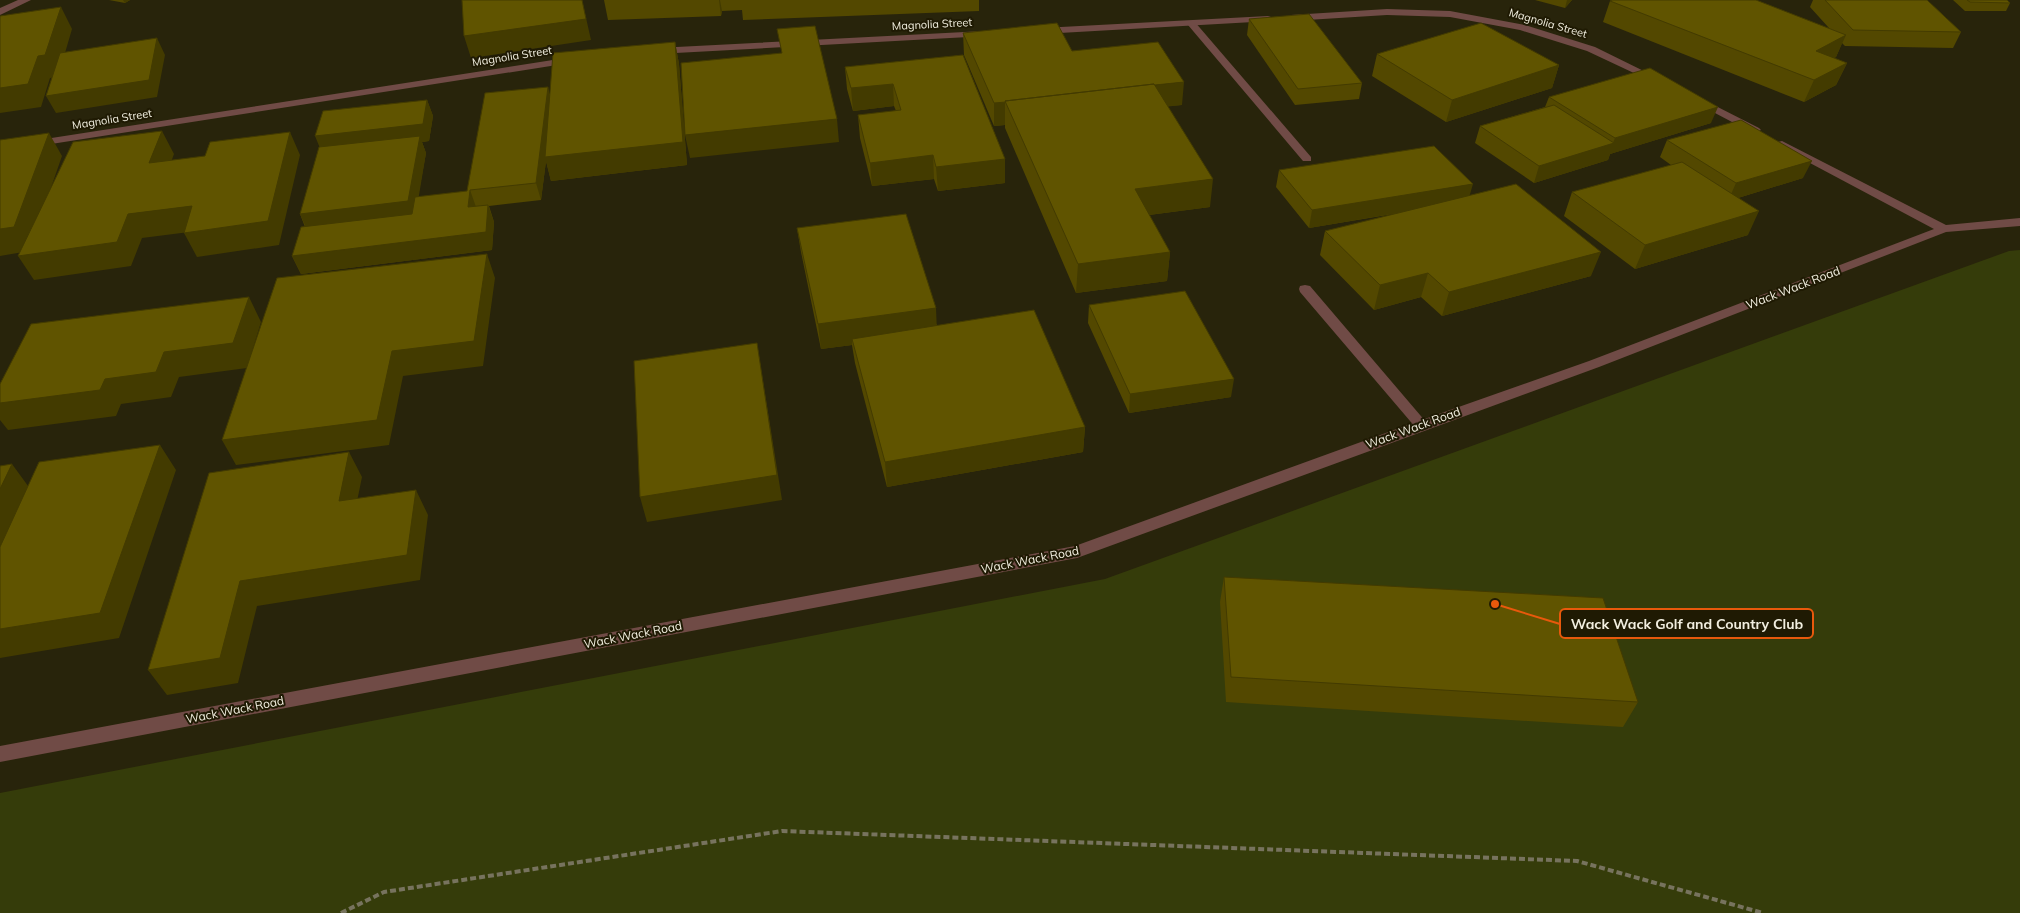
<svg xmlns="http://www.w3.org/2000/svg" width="2020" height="913" viewBox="0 0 2020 913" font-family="Mulish,sans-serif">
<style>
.green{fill:#353c0a}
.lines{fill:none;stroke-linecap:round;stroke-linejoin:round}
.path{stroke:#77735e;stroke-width:4;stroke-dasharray:6 3;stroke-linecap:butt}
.lane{fill:#704b46;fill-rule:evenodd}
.street{fill:#704b46;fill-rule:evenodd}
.wall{fill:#534800}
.shaded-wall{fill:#433b00}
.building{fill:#605400;stroke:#433b00}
.labels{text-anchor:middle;stroke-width:4;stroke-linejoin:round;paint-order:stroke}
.far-street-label{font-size:11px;fill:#f2efe0;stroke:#1f1a03}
.street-label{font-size:12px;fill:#f2efe0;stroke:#1f1a03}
.leader{fill:none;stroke:#e8590c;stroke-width:2}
.callout-dot{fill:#e8590c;stroke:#1f1a03;stroke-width:2}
.callout{fill:#1f1a03;stroke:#e8590c;stroke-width:2}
.callout-label{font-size:14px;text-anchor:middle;font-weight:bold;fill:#f2efe0}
</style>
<rect width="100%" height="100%" fill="#28240b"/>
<!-- green -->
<path class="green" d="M2020 250V913H0V793L1105 579 2009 251Z"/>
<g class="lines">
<!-- path -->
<path class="path" d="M341 913 384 892 782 831 1577 861 1763 913"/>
<!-- lane -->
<path class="lane" d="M1188 21H1194L1311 157V161H1303L1188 25Z
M1305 285 1310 286 1426 422 1428 425 1426 428H1416L1300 292 1299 289 1300 286Z"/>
<!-- street -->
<path class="street" d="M18 0H31L0 15V8Z
M1387 9 1450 11 1525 25 1595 47 1662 80 1657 83 1653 82 1587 51 1520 30 1450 17 1387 15 1291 21 1286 18 1291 15Z
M1268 16 1271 17V21L1042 34 1037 31 1042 28Z
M984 31 987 32V36L657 54 652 51 657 48Z
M572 57 576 58V62L0 152V146Z
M1700 98 1759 128 1761 130 1755 133 1751 132 1696 103V99Z
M1782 141 1946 225 2020 218V226L1946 232 1599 367 1077 558 0 762V746L1075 546 1416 422 1589 361 1934 229 1778 146V142Z"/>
</g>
<!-- wall -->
<path class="wall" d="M109 0H130L125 3Z
M604 0H979V11L743 20 742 10 722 11 721 16 608 20Z
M1535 0H1572L1565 8Z
M1813 0H1927L1961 32 1953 48 1845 46 1842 43 1836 57 1834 58 1847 63 1836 85 1804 102 1603 22 1610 1 1829 28 1810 7Z
M1953 0H2007L2010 3 2006 11H1965Z
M1249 19 1362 83 1359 99 1295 105 1247 35Z
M963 33 1072 51 1182 105 1168 106 1210 207 1149 215 1170 252 1167 281 1076 293 1005 128V125L994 126 964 55Z
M675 42 679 64 687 165 551 181 546 161 541 200 489 206 494 222 492 250 301 274 292 256 305 227 300 214 427 100 433 116 429 141 422 142 426 153 418 197 467 191 548 87 549 94Z
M1377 54 1559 65 1552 88 1446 122 1372 76Z
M963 55 1005 159V183L938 191 934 179 872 186 860 138 858 115 896 111 894 106 853 111 847 89 845 67Z
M1549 97 1711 123 1610 154 1608 160 1534 183 1475 143 1480 126 1545 107Z
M1667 140 1803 178 1738 198 1748 235 1635 269 1564 216 1572 192 1671 165 1660 157Z
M1279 170 1469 196 1591 276 1442 316 1421 297 1374 310 1320 255 1325 231 1399 213 1309 228 1276 187Z
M797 228 1085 427 1083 452 887 487 855 363 852 345 821 349 801 252Z
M1089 305 1231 397 1129 413 1088 323Z
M1224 577 1638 702 1623 727 1226 702 1220 602Z"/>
<!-- shaded-wall -->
<path class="shaded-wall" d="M123 0H130L125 3Z
M582 0 591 40 471 58 464 36Z
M719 0H720L722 11 721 16Z
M1567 0H1572L1565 8Z
M61 7 72 29 58 77 50 78 41 107 0 113V88L38 56Z
M1846 35 1836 57 1805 73 1816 51Z
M157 38 165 55 157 97 56 113 46 96Z
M675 42 679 64 687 165 551 181 546 161 541 200 536 183 548 87 552 104Z
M1847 63 1836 85 1804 102 1814 80Z
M1559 65 1552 88 1446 122 1452 100Z
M1184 82 1182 105 1015 123 1006 102Z
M893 84 894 106 853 111 851 88Z
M427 100 433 116 429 141 422 142 426 153 415 219 308 232 300 214 322 153 315 136Z
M1005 102V125L994 126V103Z
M1718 107 1711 123 1610 154 1608 160 1534 183 1539 166 1613 143 1615 138Z
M837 119 839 142 690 158 685 135Z
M162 131 174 154 162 187 149 163Z
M290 132 300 155 279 245 197 257 184 233Z
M49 133 62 156 29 251 0 256V229Z
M933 155 934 179 872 186 870 163Z
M1005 159V183L938 191 936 167Z
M1812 161 1803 178 1728 201 1736 183Z
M1213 179 1210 207 1133 217 1135 189Z
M1473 184 1468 201 1309 228 1312 210Z
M470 190 476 207H468Z
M488 205 494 222 492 250 301 274 292 256Z
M192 206 205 230 142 238 131 266 34 280 18 256 128 214Z
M1759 211 1748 235 1635 269 1645 245Z
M1170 252 1167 281 1076 293 1078 264Z
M1601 252 1591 276 1442 316 1449 292Z
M487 254 495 278 483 366 403 376 389 445 236 465 222 440 392 351Z
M1428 273 1421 297 1374 310 1380 285Z
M249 297 261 322 247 368 179 377 171 397 121 404 116 416 8 430 0 420V403L105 379 164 352Z
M936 308 937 332 852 339V345L821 349 818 324Z
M757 343 782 500 647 522 640 497Z
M1234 379 1231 397 1129 413 1130 394Z
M1085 427 1083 452 887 487 885 462Z
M160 445 176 470 119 638 0 658V629Z
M349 452 362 477 352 526 339 501Z
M12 464 31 490 0 558V489Z
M416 490 428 515 420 580 257 606 238 683 167 695 148 670 240 581Z"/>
<!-- building -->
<path class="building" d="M462 0H582L586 19 464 36Z
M1612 0H1756L1846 35 1816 51 1847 63 1814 80 1610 1Z
M1825 0H1927L1961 32 1853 30Z
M1967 0H2007L2010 3 1970 2Z
M61 7 45 55 38 56 28 84 0 88V16Z
M1309 14 1362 83 1298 89 1249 19Z
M1057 23 1072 51 1158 42 1184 82 1155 85 1154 84 1005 101 1006 102 994 103 963 33Z
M1481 23 1559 65 1452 100 1377 54Z
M815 26 837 119 685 135 681 63 782 53 777 29Z
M157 38 149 80 46 96 60 53Z
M675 42 683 142 545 157 553 53Z
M963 55 1005 159 936 167 933 155 870 163 858 115 901 110 893 84 851 88 845 67Z
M1650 68 1718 107 1615 138 1549 97Z
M1154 84 1213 179 1135 189 1170 252 1078 264 1005 101Z
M548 87 536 183 470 190 468 207 488 205 486 232 292 256 301 227 412 214 415 197 467 191 485 93Z
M427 100 423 124 315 136 323 111Z
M1554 105 1614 143 1539 166 1480 126Z
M1741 120 1812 161 1736 183 1667 140Z
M162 131 149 163 205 156 210 142 290 132 268 221 184 233 192 206 128 214 117 242 18 256 73 142Z
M49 133 14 227 0 229V140Z
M420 136 408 201 300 214 319 147Z
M1434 146 1473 184 1312 210 1279 170Z
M1682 162 1759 211 1645 245 1572 192Z
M1516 184 1601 252 1449 292 1428 273 1380 285 1325 231Z
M906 214 936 308 818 324 797 228Z
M487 254 474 341 392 351 377 420 222 440 277 278Z
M1185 291 1234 379 1130 394 1089 305Z
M249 297 233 343 164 352 156 372 105 379 100 390 0 403V384L31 324Z
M1034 310 1085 427 885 462 852 339Z
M757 343 777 475 640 497 634 361Z
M160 445 100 613 0 629V547L39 462Z
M349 452 339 501 416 490 407 555 240 581 220 658 148 670 209 473Z
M12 464 0 489V466Z
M1224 577 1603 598 1638 702 1231 677Z"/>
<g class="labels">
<!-- far-street labels -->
<g class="far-street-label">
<text transform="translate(1548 23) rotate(16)" y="4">Magnolia Street</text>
<text transform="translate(932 24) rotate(-3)" y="4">Magnolia Street</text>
<text transform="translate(512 56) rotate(-9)" y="4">Magnolia Street</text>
<text transform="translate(112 119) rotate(-9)" y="4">Magnolia Street</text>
</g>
<!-- street labels -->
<g class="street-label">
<text transform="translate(1793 288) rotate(-21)" y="4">Wack Wack Road</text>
<text transform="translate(1413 428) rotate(-20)" y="4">Wack Wack Road</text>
<text transform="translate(1030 560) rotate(-11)" y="4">Wack Wack Road</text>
<text transform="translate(633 635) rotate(-11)" y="4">Wack Wack Road</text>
<text transform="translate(235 710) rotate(-11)" y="4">Wack Wack Road</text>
</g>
</g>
<!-- callouts -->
<path class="leader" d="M1495 604L1560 624"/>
<circle class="callout-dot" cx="1495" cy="604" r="5"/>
<rect class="callout" x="1560" y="609" width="253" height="29" rx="5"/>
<g class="callout-label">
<text x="1687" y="629">Wack Wack Golf and Country Club</text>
</g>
</svg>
